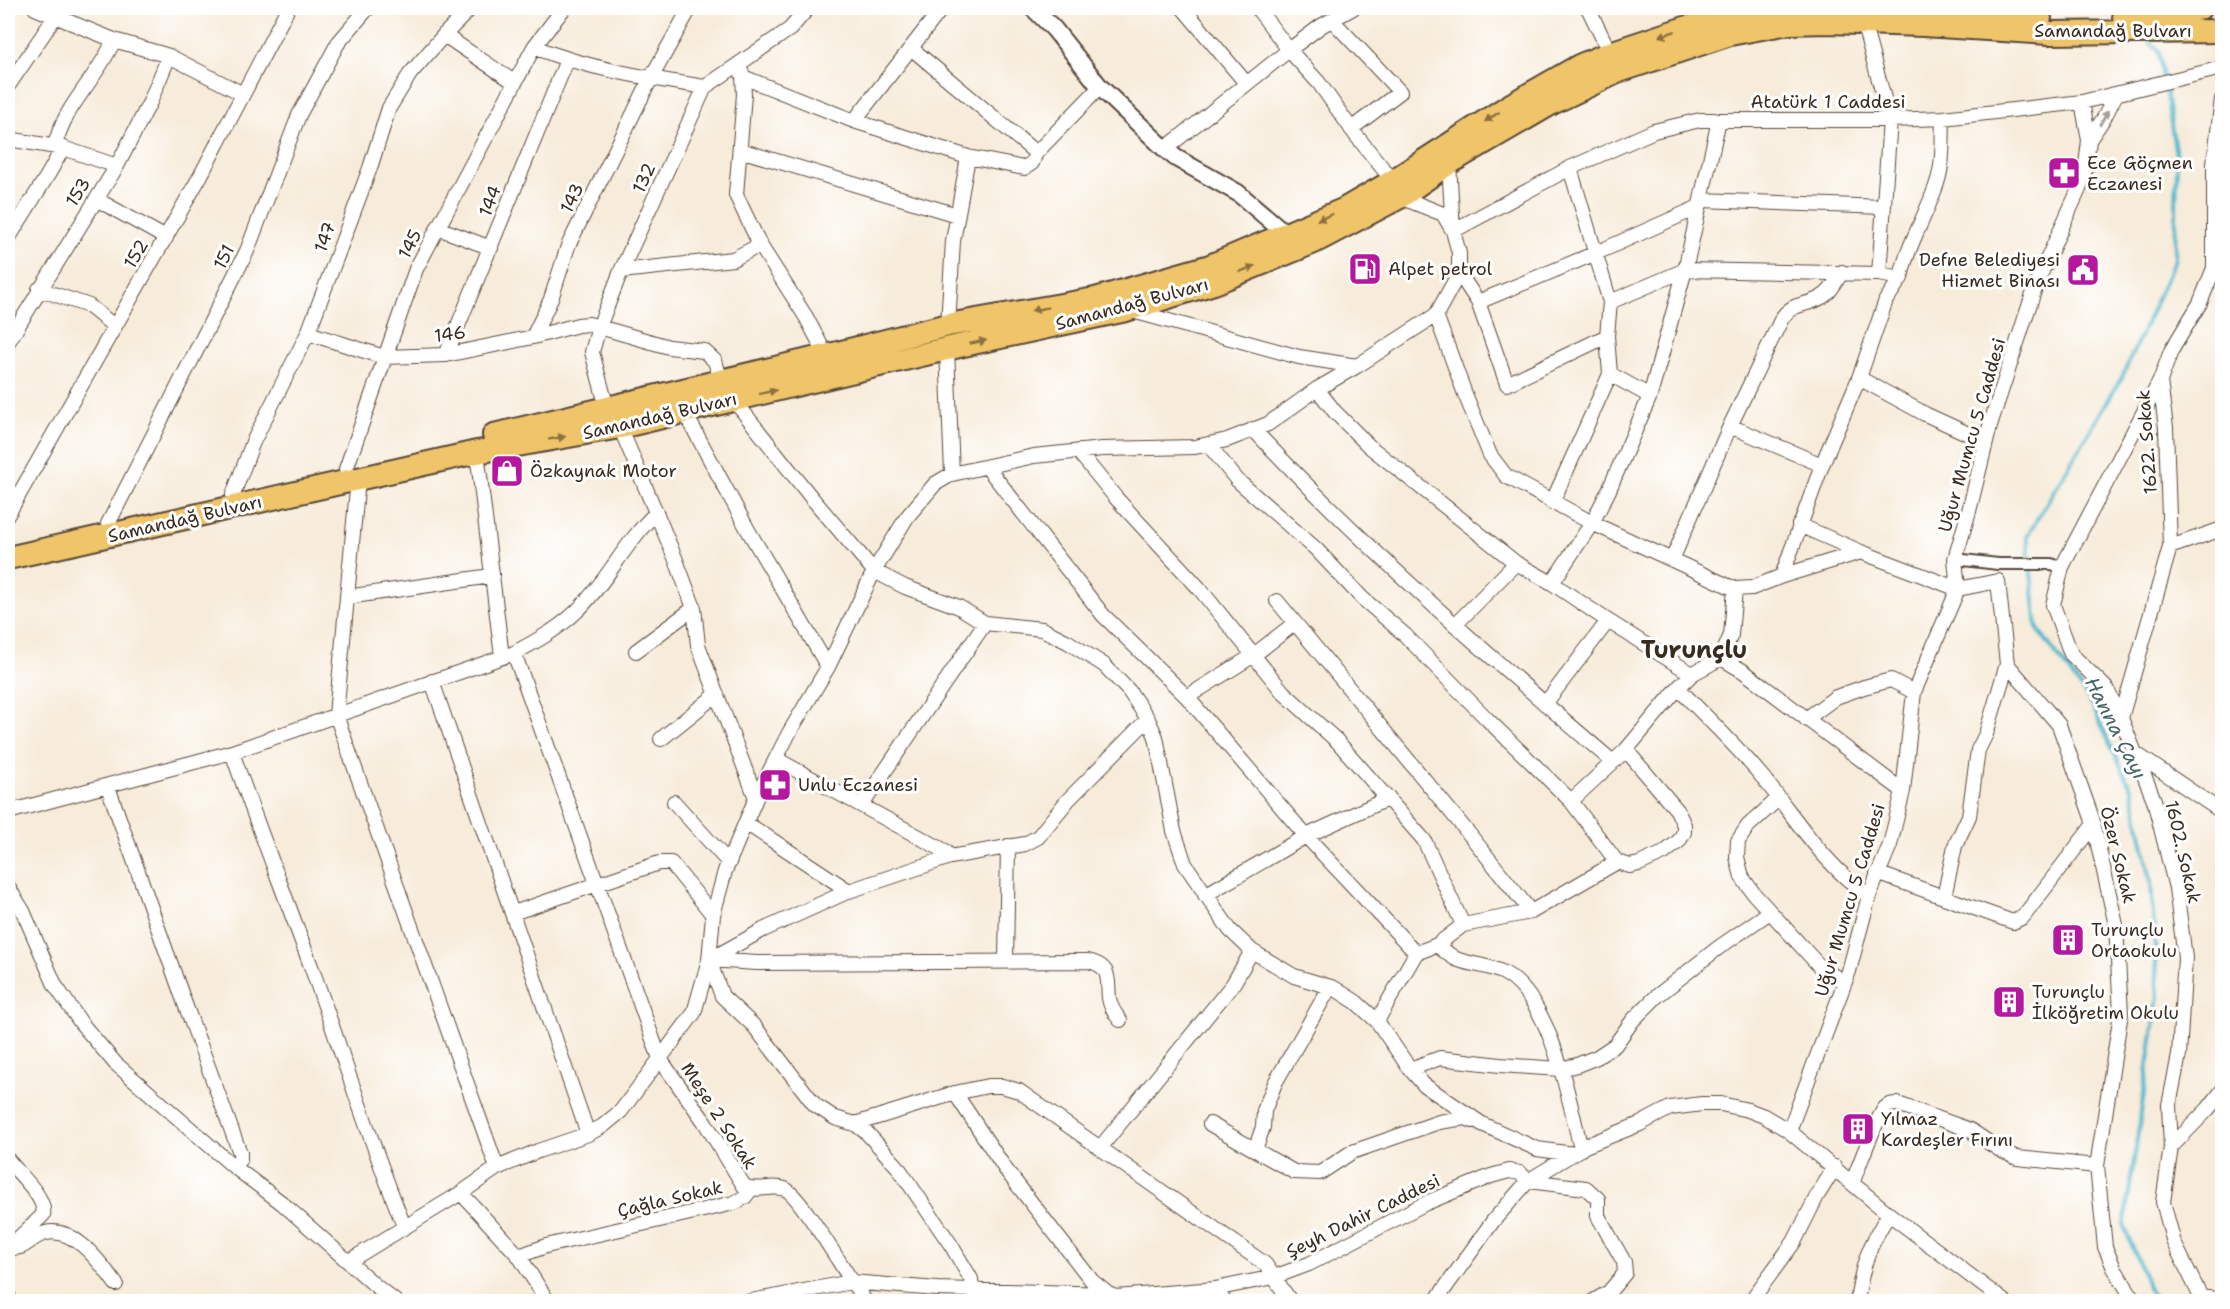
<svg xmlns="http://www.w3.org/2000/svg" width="2230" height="1309" viewBox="0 0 2230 1309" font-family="'Shantell Sans',sans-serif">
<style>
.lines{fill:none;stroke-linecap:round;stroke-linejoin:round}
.stream{stroke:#4fb8cd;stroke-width:4}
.pedestrian-casing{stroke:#57473a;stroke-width:14}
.minor-casing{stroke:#57473a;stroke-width:16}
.tertiary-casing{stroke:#57473a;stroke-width:20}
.trunk-casing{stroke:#57473a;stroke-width:26}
.pedestrian{stroke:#fff;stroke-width:10}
.minor{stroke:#fff;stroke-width:14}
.tertiary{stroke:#fff;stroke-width:16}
.trunk{stroke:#f0c469;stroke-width:22}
.oneway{fill:#8c6f40}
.oneway2{fill:#a79f9a}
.labels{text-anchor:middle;stroke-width:6;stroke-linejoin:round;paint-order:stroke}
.street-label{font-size:18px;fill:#3b2a1e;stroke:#fff}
.poi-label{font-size:18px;fill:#3b2a1e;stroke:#fff;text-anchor:start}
.water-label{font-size:20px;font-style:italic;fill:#436364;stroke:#fff}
.district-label{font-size:24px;font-weight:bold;fill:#3b2a1e;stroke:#fff}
</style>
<rect width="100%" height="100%" fill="#fff"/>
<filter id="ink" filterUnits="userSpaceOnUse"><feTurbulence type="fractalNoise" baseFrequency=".0167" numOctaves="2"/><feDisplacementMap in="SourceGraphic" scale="12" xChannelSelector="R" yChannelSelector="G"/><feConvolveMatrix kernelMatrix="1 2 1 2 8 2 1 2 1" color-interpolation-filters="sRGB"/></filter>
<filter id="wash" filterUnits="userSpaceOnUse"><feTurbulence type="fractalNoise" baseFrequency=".008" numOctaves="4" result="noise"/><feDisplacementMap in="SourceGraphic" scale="24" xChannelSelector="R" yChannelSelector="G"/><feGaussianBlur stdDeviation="1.35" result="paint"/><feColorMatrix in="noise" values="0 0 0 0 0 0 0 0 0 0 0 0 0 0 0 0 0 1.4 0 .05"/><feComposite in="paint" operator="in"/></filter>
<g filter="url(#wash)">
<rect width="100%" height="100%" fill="#f7ebd9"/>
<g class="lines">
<!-- stream -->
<path class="stream" d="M2148 40 2158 50 2163 79
M2164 1302 2152 1295 2124 1226 2158 999 2151 881 2132 790 2088 697 2037 628 2027 536 2122 377 2175 259 2177 162 2165 86"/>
</g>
</g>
<g filter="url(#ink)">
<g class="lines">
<defs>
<path id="pedestrian" d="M1955 559 1998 564H2051L2062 567"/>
<path id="minor" d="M35 8 114 40 169 56 243 94
M564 8 534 47C588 69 647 78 705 87
M1183 8 1246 83
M1257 8 1289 50 1319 83 1355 134 1393 181
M1588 8 1610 53
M1333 21 1400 92 1351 129
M444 35 514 82
M911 48 1036 153 1100 87
M741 70 743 77 744 94 736 195 760 245 806 317 826 355
M743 77 854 121 968 157 953 241 948 325
M8 86 55 17
M854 121 942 8
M8 139 63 148 117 166
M2089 140 2104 118 2116 94
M55 146C64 105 98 78 114 40
M1165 149 1289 50 1321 26 1353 8
M740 150 957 215
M968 157 1024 168 1032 163 1036 153
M1449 163 1453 231 1570 168 1654 131 1700 120H1890L1943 118 2082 102 2222 68
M96 199 166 238
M1701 200 1884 207
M438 228 491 248
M8 239 49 173 63 148
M621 271 733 259 760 245
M1459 273 1478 302 1507 384 1607 336
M1901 278C1906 248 1927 214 1937 183 1944 163 1942 139 1943 118
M39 289 89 306 114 326
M1478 302 1596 253 1699 207
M1610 302 1685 270 1879 274
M1129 310 1299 357 1357 366
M1436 315 1465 394 1490 455 1506 476 1592 523 1735 589
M308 333 384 357 446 355 533 337 578 325 589 324 669 347 704 351 715 361 721 381
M533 337 551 299 568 246 651 78 690 8
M8 342 117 166 150 102 169 56
M947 349 952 474
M446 355 567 60
M1610 374 1650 396
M1859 378 1925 414 1986 442
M2160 381 2062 567 2053 605 2071 654 2106 688 2121 718 2154 800 2176 888 2185 958 2179 1055 2169 1105 2171 1147 2163 1202 2174 1243 2201 1297 2200 1302
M1317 389 1335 412 1369 446 1516 563 1552 583 1608 621 1692 674
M733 399 811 497 874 571 905 587 959 607 985 623 1042 629 1068 642 1104 665 1129 691 1148 719 1156 737 1174 831 1185 864 1230 930 1252 951 1294 976 1334 988 1356 1002 1377 1021 1410 1069 1424 1085 1482 1124 1537 1149 1573 1154
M607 408 592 352 599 327 621 271 705 87 790 29 808 8
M684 411 748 530 828 667
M1730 426 1822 465
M620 427 676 560 694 608 698 645 756 798
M1253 429C1365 549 1489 656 1613 762
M1208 444 1237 480 1316 549 1362 598 1405 635 1487 719 1571 801 1617 862 1630 866 1639 864 1664 853 1679 841 1684 832V825L1677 810 1626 750
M1078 451 1116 498 1199 588 1283 692 1337 741 1424 840 1463 925
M477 452 502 657
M987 467 1103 615 1187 697 1306 836 1416 953
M346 469 416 269 534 47
M358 479 336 715 497 1168
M233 495 253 442 308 333 370 168 389 108 410 74 444 35 471 8
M1552 503 1610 374 1607 336 1610 302 1570 168
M8 514 201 175 288 8
M108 524 247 251 299 115 338 43 368 8
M1799 525 1861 552 1958 589 1998 581 2007 664 2059 725 2092 818 2116 925 2121 1013 2097 1166 2105 1247 2114 1268 2135 1302
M2170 547 2222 529
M1672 560 1730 426 1782 318C1793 302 1804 307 1820 298 1831 293 1835 282 1842 272
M1782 576 1822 465 1859 378 1886 300 1901 278 1879 274 1890 120 1863 22
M1552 583 1592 523 1609 490 1650 396 1685 270 1719 120
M347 597 491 576
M1277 601 1470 835 1531 912
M1455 625 1516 563
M636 651 694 608
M514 653 660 1059 704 1121 744 1186C759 1193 771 1184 785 1189 800 1194 851 1283 866 1302
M1721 658 1731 635 1735 589 1752 588 1782 576 1861 552
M432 681 588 1134
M1678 688C1707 718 1738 747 1764 779 1797 820 1825 866 1869 896
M1187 697 1254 655 1295 623
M1545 704 1608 621
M2121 718 2170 547 2166 428 2160 381 2171 351 2200 303 2214 268V163L2222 99
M1806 719 1836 697 1864 687 1891 680 1914 692
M661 739 717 694
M232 752C257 825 286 897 312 969 343 1055 370 1142 404 1226
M2135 753 2222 812
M776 759 945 851 950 857
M108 787 185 1004 240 1153V1159L233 1166
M1779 798 1748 826 1738 841 1737 857 1742 877 1754 894 1822 969 1845 982
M1571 801 1626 750 1678 688 1692 674 1721 658 1743 671 1903 791
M674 802 729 863
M862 805 985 623
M8 812 232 752 514 653C537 641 558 629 577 611 607 582 625 542 656 513
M746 823 849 891
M1877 873 2013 922 2023 917 2094 824
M8 887 23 911 55 985 81 1023 115 1063 233 1166 282 1203 377 1287 396 1302
M1205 895 1306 836 1389 798
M1944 897 1955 846 1969 816 1978 750 1986 734 2007 664
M513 913 659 863H671L713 915
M1437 945C1443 950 1449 955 1456 959 1471 965 1489 965 1504 973 1551 998 1569 1100 1581 1149
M709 960 763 930 849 891 950 857 1025 844 1038 837 1068 800 1148 719
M709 960 757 963 1088 961C1112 966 1107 979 1109 998 1110 1006 1115 1014 1120 1020
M709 960 722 996 754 1026 815 1105 835 1118 855 1124 867 1133 897 1166 951 1245 971 1279 972 1290
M1006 960 1008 846
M1377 1021 1416 953 1437 945 1463 925 1531 912 1617 862
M1410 1069 1440 1058 1500 1065 1560 1069 1577 1065 1597 1057 1615 1045 1633 1020 1657 996 1718 948 1770 912
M955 1093 1006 1170 1092 1281 1108 1294
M855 1124 955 1093 988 1086H1002L1019 1091 1265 1264 1291 1302
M1210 1124 1294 1172 1320 1173 1352 1152 1439 1122 1465 1118 1473 1121
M1789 1131 1849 971 1869 896 1890 845 1903 791 1914 692 1958 589 1955 559 1969 511 1991 422 2037 282 2079 189 2086 165 2089 140 2082 102
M2171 1147 2208 1109 2222 1091
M1100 1148 1233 984 1252 951
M1255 1150 1263 1127 1264 1111 1275 1083 1330 987
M8 1160C18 1173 47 1198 43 1215L8 1248
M1528 1181 1586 1188 1598 1199V1216L1624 1262 1625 1273 1609 1292 1592 1302
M1852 1183C1860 1165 1874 1122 1885 1108 1889 1104 1893 1104 1898 1104L1970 1130 2000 1150 2017 1158 2097 1166
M461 1193 519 1256 548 1302
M8 1247C22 1251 27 1242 38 1236 69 1219 100 1262 116 1284
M519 1256 546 1246 734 1203 745 1197 751 1189
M349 1261 461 1193 497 1168 538 1151 588 1134 603 1126 621 1111 694 1013 709 960 713 915 725 871 756 798 789 733 828 667 874 571 907 517 935 484 952 474 1034 456 1102 449 1195 447 1227 440 1268 424 1317 389 1357 366 1436 315 1459 273V253L1453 231 1443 214 1400 197
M1215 1289 1225 1302
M8 1295 10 1302
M2201 1297 2222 1300
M746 1302 851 1282 937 1289 1108 1294 1116 1297 1215 1289 1274 1277 1309 1264 1426 1203 1491 1176 1509 1171 1520 1173 1528 1181
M1435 1302 1493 1221 1528 1181 1585 1146 1640 1124 1670 1108 1702 1104H1721L1748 1110 1764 1116 1789 1131 1889 1214 2005 1302
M1750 1302 1794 1242 1817 1196 1835 1167
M1857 1302C1862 1265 1869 1245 1889 1214"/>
<path id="tertiary" d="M1033 8 1054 29 1100 87 1165 149 1176 158 1238 193 1285 233"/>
<path id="trunk" d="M1931 8 2040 18
M2124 17 2178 13 2200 8
M494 435 838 353 948 325 1095 299 1210 266 1343 210 1393 181 1509 106 1579 66 1610 53 1688 27 1737 14 1793 8
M8 558 477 452 620 427 959 346 1126 310 1214 283 1314 242 1400 197 1449 163 1552 103 1619 71 1730 34 1789 23 1827 22 1924 25 2049 33 2222 31"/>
</defs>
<!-- pedestrian casing -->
<use href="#pedestrian" class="pedestrian-casing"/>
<!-- minor casing -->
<use href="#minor" class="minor-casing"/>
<!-- tertiary casing -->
<use href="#tertiary" class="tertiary-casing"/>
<!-- trunk casing -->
<use href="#trunk" class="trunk-casing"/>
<!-- pedestrian -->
<use href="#pedestrian" class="pedestrian"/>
<!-- minor -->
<use href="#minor" class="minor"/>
<!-- tertiary -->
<use href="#tertiary" class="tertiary"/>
<!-- trunk -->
<use href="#trunk" class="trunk"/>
</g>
<!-- one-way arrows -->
<defs><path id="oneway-solid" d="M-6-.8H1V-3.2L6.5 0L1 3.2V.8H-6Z" transform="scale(1.5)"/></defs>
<g class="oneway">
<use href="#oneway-solid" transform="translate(1667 34) rotate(162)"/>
<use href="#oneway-solid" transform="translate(1492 117) rotate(147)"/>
<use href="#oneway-solid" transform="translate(1325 217) rotate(158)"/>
<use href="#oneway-solid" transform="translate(1247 269) rotate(-22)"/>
<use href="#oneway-solid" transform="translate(1040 309) rotate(170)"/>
<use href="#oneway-solid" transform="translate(978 342) rotate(-12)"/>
<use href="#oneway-solid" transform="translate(768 392) rotate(-13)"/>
<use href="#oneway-solid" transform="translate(557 438) rotate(-10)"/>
</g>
<use class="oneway2" href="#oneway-solid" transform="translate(2104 118) rotate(-60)"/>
</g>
<!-- icons -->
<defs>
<symbol id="pharmacy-square" viewBox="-11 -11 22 22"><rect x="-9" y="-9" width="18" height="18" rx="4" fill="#b5179e" stroke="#fff"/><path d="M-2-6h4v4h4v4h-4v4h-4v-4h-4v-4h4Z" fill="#fff"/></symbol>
<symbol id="fuel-square" viewBox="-11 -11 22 22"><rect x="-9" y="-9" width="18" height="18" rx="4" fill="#b5179e" stroke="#fff"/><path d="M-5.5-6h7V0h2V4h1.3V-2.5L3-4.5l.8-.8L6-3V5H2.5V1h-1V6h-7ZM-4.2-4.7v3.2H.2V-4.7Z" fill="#fff"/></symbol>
<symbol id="civic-square" viewBox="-11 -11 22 22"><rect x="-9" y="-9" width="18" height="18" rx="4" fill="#b5179e" stroke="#fff"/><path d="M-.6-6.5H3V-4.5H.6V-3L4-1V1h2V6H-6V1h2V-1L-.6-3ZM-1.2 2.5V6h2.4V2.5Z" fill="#fff"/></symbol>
<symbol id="shop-square" viewBox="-11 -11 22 22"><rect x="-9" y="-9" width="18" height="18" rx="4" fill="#b5179e" stroke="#fff"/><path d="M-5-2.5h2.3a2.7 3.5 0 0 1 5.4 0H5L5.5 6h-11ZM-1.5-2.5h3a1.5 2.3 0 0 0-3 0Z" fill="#fff"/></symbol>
<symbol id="building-square" viewBox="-11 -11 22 22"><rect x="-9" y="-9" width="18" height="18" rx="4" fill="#b5179e" stroke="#fff"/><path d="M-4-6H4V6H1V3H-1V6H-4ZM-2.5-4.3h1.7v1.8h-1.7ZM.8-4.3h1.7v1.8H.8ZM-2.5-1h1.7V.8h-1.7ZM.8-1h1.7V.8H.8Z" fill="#fff"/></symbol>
</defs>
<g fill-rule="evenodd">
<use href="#pharmacy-square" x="2045" y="154" width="38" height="38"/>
<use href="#fuel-square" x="1346" y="250" width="38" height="38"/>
<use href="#civic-square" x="2064" y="251" width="38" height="38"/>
<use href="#shop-square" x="488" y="452" width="38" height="38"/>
<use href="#pharmacy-square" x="756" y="766" width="38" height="38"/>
<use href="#building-square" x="2049" y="921" width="38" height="38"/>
<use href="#building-square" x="1990" y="983" width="38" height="38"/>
<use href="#building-square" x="1839" y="1110" width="38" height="38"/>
</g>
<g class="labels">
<!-- street labels -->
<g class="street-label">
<text x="2113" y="37">Samandağ Bulvarı</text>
<text x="1828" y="108">Atatürk 1 Caddesi</text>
<text transform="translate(644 178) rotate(-65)" y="6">132</text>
<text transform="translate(78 192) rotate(-58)" y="6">153</text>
<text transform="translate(572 198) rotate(-64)" y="6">143</text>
<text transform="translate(490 201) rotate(-69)" y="6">144</text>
<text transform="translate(325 237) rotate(-70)" y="6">147</text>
<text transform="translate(410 244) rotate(-63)" y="6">145</text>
<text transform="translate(136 254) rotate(-59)" y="6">152</text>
<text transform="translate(224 257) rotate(-64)" y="6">151</text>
<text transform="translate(1132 304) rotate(-15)" y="6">Samandağ Bulvarı</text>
<text transform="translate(450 334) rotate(-8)" y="6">146</text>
<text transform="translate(660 416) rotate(-13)" y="6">Samandağ Bulvarı</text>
<text transform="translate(1972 435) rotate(-74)" y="6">Uğur Mumcu 5 Caddesi</text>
<text transform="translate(2147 442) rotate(-94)" y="6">1622. Sokak</text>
<text transform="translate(185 519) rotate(-13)" y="6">Samandağ Bulvarı</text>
<text transform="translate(2183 852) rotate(77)" y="6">1602. Sokak</text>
<text transform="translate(2118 855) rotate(76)" y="6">Özer Sokak</text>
<text transform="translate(1850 900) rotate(-73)" y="6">Uğur Mumcu 5 Caddesi</text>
<text transform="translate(719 1116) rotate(57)" y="6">Meşe 2 Sokak</text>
<text transform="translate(670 1199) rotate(-13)" y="6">Çağla Sokak</text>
<text transform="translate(1363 1216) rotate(-26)" y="6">Şeyh Dahir Caddesi</text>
</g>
<!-- poi labels -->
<g class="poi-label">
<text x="2087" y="169">Ece Göçmen<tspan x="2087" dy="21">Eczanesi</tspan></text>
<text x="2060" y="266" text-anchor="end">Defne Belediyesi<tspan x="2060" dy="21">Hizmet Binası</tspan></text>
<text x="1388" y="275">Alpet petrol</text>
<text x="530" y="477">Özkaynak Motor</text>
<text x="798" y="791">Unlu Eczanesi</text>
<text x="2091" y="936">Turunçlu<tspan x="2091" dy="21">Ortaokulu</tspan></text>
<text x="2032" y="998">Turunçlu<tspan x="2032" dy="21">İlköğretim Okulu</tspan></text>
<text x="1881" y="1125">Yılmaz<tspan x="1881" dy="21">Kardeşler Fırını</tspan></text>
</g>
<!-- water labels -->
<g class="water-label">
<text transform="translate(2116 728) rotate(63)" y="7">Hanna Çayı</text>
</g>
<!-- district labels -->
<g class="district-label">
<text x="1694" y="658">Turunçlu</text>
</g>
</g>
<!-- margin -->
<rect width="2230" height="1309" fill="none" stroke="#fff" stroke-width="30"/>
</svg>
